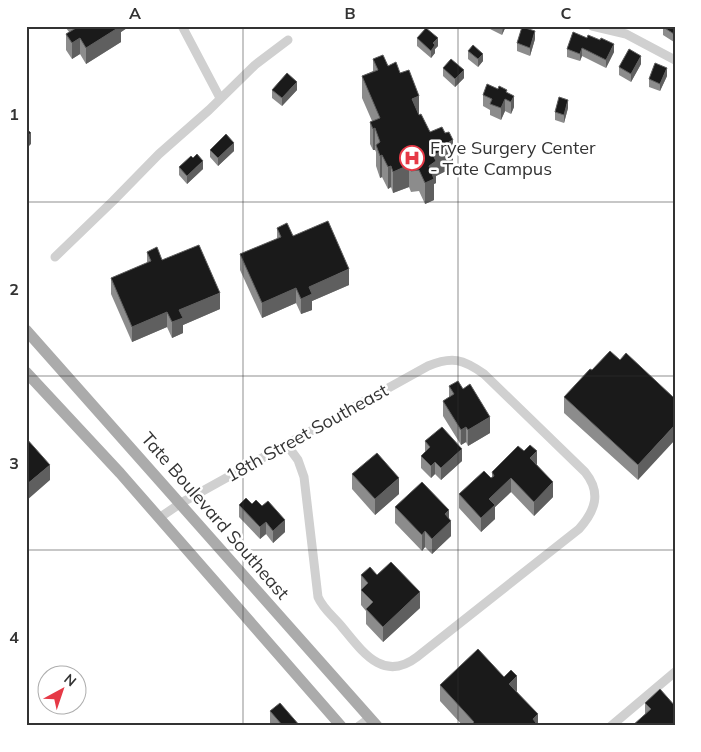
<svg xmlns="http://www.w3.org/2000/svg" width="701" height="752" viewBox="0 0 701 752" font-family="Mulish,sans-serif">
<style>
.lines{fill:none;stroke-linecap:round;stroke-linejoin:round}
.minor{stroke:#d0d0d0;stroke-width:9}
.major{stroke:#ababab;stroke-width:11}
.wall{fill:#8c8c8c}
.shaded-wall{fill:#5f5f5f}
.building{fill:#1a1a1a;stroke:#5f5f5f}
.grid{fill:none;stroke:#333;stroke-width:1;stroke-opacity:0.55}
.labels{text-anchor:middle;stroke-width:5;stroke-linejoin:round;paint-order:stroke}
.poi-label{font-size:18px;fill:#333;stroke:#fff;text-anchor:start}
.street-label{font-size:18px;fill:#333;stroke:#fff}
.neatline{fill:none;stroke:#333;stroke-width:2}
.grid-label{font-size:16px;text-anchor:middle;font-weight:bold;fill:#333}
</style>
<rect width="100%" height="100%" fill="#fff"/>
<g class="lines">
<!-- minor -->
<path class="minor" d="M182 26 220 98
M592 26 626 34 675 60
M55 257 113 201 159 154 209 110 255 65 288 40
M159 518 181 503 428 366C452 356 463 359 484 374L585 472C602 493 595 511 579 529L417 657C383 683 362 651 342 627 334 617 323 609 318 597L304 477 298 460 287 445
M359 726 370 718
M611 726 675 672"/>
<!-- major -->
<path class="major" d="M26 330 377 726
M26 372 120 473 341 726"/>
</g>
<!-- wall -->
<path class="wall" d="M66 26H130L121 32V42L86 64 80 54 72 59 66 50V34L69 32 66 28Z
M490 26H506L502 35 490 29Z
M675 26 674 42 663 35V27Z
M573 32 614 52 606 68 582 56 580 61 567 57V49Z
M417 38 438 46 435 49V53L431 58 417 46Z
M535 39 530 56 517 51V43Z
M468 51 483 61 478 67 468 59Z
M373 59 388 66 400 73 419 115 430 132 453 162 450 163V169L436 176V183L434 184V200L425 204 419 191 411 192 409 187 393 193 391 187 388 189 382 177 380 178 376 166V152L375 150H373L370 144V122L372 121 362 98V76L373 71Z
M641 64 631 82 619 75V67Z
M443 68 464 78 455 87 443 76Z
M667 76 660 91 649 87V79Z
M272 90H297L282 106 272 98Z
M507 93 514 107 511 114 505 111 501 120 490 115V110L483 106V95Z
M568 108 564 123 555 120V112Z
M210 150 234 151 218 166 210 157Z
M179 167 203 169 187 184 179 175Z
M277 228 293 236 349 285 312 301V310L301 314 296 303 262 318 240 270V254L277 239Z
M147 252 162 260 220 309 183 325V333L172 338 167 327 132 342 111 294V278L147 263Z
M620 360 673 397 638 480 564 413V397L592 370Z
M449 386 490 433 468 446 466 442 461 445 443 416V401L449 397Z
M425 441 462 461 441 480 435 474 431 478 421 468V456L425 453Z
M537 465 553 497 534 516 511 492 495 507V519L481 532 459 508V494L491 478 492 477V472Z
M352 474 399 494 375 515 352 489Z
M252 504 285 532 273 543 266 534 260 539 239 517V505Z
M395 507 449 518 451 536 432 554 425 547 422 551 395 523Z
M361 575H377L420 608 383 642 366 624V611L361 605Z
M440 685 517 692 538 726H463L440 701Z
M645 703 675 706 645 714Z
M270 711 300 726H272L270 723Z"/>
<!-- shaded-wall -->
<path class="shaded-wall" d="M117 26H130L121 32V42L86 64V48Z
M503 26H506L502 35Z
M535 31V39L530 56V48Z
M675 32V40L674 42V34Z
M80 38V54L72 59V43Z
M438 38V46L435 49V53L431 58V51L433 43Z
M614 44V52L606 68V60Z
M582 48V56L580 61V54Z
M483 54V61L478 67V59Z
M641 56V64L631 82V74Z
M667 68V76L660 91V84Z
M464 70V78L455 87V79Z
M297 82V90L282 106V98Z
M419 96V117L412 99Z
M514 96V107L511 114V102Z
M505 99V111L501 120V108Z
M568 100V108L564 123V115Z
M375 128V150H373V129Z
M31 133V144L26 149V137Z
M453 140V162L450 163V169L436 176V183L434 184V200L425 204V183L429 166 433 155 449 142Z
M234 143V151L218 166V158Z
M382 155V177L380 178V156Z
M203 161V169L187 184V176Z
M409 165V187L393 193V172Z
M391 166V187L388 189V167Z
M349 269V285L312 301V310L301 314V299L309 287Z
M296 288V303L262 318V303Z
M220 293V309L183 325V333L172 338V322L179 310Z
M167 312V327L132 342V327Z
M490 417V433L468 446V430Z
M675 425V440L638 480V465Z
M466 427V442L461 445V430Z
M462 449V461L441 480V468Z
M537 451V465L530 458Z
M435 462V474L431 478V466Z
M50 465V480L26 501V485Z
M399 478V494L375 515V499Z
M511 478V492L495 507V519L481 532V518L489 499Z
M553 482V497L534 516V502Z
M449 510V523L451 521V536L432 554V539L445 514Z
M285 520V532L273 543V531Z
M266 522V534L260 539V527Z
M425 531V547L422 551V535Z
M420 592V608L383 642V627Z
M517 676V692L509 684Z
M538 714V726H533V719Z"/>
<!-- building -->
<path class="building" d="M75 26H121L86 48 80 38 72 43 66 34 76 28Z
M663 26H675V32L674 34 663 27Z
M522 27 535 31 530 48 517 43Z
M426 28 438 38 433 43 435 45 431 51 417 38Z
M573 32 587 38 588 35 600 40 601 38 614 44 606 60 582 48 580 54 567 49Z
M473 45 483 54 478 59 468 51Z
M629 49 641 56 631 74 619 67Z
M383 55 388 66 396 62 400 73 409 70 419 96 412 99 419 115 421 114 430 132 442 127 445 133 449 132 453 140 449 142 450 148 433 155 436 161 429 166 434 179 425 183 419 170 411 171 409 165 393 172 391 166 388 167 382 155 380 156 376 145 380 142 375 128 373 129 370 122 380 118 362 76 378 70 373 59Z
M451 59 464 70 455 79 443 68Z
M655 63 667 68 660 84 649 79Z
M287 73 297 82 282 98 272 90Z
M487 84 498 89 499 86 507 90 506 92 514 96 511 102 505 99 501 108 490 104 492 99 483 95Z
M559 97 568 100 564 115 555 112Z
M26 128 31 133 26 137Z
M226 134 234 143 218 158 210 150Z
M197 154 203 161 187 176 179 167 191 156 193 158Z
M328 221 349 269 309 287 312 294 301 299 296 288 262 303 240 254 281 237 277 228 287 223 293 236Z
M199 245 220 293 179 310 183 318 172 322 167 312 132 327 111 278 151 261 147 252 157 247 162 260Z
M610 351 620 360 626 353 673 397 675 395V425L638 465 564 397 590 369 592 370Z
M458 381 463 389 470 384 490 417 468 430 466 427 461 430 443 401 454 394 449 386Z
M442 427 462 449 441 468 435 462 431 466 421 456 430 447 425 441Z
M26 438 50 465 26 485Z
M530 445 537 451 530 458 553 482 534 502 511 478 489 499 495 505 481 518 459 494 484 471 491 478 494 476 492 472 518 446 524 451Z
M377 453 399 478 375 499 352 474Z
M422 482 449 510 445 514 451 521 432 539 425 531 422 535 395 507Z
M246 498 252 504 256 500 262 506 268 501 285 520 273 531 266 522 260 527 239 505Z
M391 562 420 592 383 627 366 609 373 602 361 590 368 583 361 575 370 567 377 575Z
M478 649 504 677 511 670 517 676 509 684 538 714 533 719 536 723 534 726H471V725L474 722 440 685Z
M660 689 675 706V726H632L651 709 645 703Z
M280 703 300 726H283L270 711Z"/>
<!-- grid -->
<path class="grid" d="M243 26V726M458 26V726M26 202H675M26 376H675M26 550H675"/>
<!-- icons -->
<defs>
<symbol id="hospital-ring" viewBox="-11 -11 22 22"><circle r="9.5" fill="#fff" stroke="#e63946" stroke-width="1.5"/><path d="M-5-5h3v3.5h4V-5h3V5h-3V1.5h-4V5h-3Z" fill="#e63946"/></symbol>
</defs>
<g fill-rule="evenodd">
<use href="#hospital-ring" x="398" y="144" width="28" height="28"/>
</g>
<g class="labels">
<!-- poi labels -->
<g class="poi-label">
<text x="430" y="154">Frye Surgery Center<tspan x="430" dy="21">- Tate Campus</tspan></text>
</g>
<!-- street labels -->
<g class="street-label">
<text transform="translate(307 433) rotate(-29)" y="6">18th Street Southeast</text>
<text transform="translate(215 516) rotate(49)" y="6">Tate Boulevard Southeast</text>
</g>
</g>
<!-- border -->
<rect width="701" height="752" fill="none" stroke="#ffffff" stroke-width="55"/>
<!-- north arrow -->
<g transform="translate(62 690) rotate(40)"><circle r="24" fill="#ffffff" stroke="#adadad"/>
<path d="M0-4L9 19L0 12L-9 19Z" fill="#e63946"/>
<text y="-8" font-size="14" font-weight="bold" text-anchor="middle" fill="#333333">N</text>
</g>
<rect x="28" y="28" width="646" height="696" class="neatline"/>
<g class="grid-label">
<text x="135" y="19">A</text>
<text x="350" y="19">B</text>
<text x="566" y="19">C</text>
<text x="14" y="120">1</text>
<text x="14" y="295">2</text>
<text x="14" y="469">3</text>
<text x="14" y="643">4</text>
</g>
</svg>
